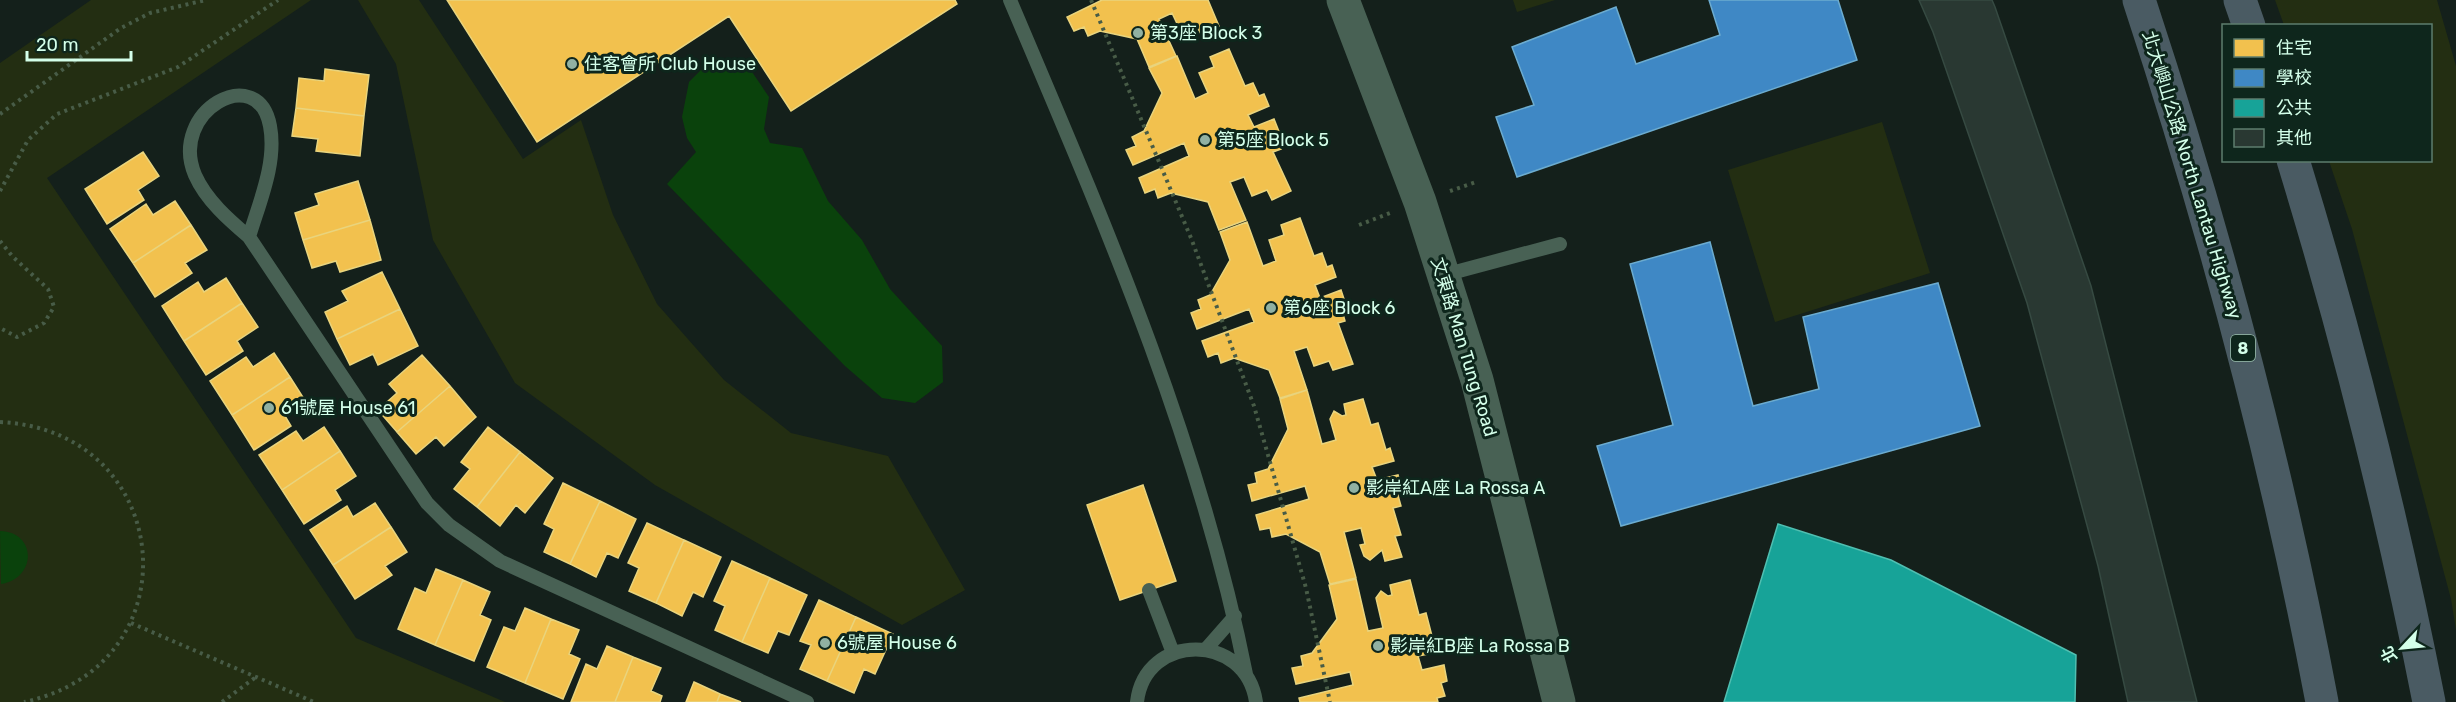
<svg xmlns="http://www.w3.org/2000/svg" width="2456" height="702" viewBox="0 0 2456 702" font-family="Rubik,'Noto Sans TC',sans-serif">
<style>
.green{fill:#232e12}
.water{fill:#0a420c}
.homes{fill:#f2c14e;stroke:#e9d47d;stroke-width:1.5}
.schools{fill:#3f88c5;stroke:#6cacd0;stroke-width:1.5}
.public{fill:#17a398;stroke:#50bfb1;stroke-width:1.5}
.building{fill:#293832;stroke:#364a42;stroke-width:1.5}
.lines{fill:none;stroke-linecap:round;stroke-linejoin:round}
.path{stroke:#485c47;stroke-width:4;stroke-dasharray:3 4.5;stroke-linecap:butt}
.service{stroke:#486154;stroke-width:14}
.tertiary{stroke:#486154;stroke-width:33}
.motorway{stroke:#4a5b63;stroke-width:33}
.poi-dot{fill:#91b1a2;stroke:#0e261c;stroke-width:2}
.labels{text-anchor:middle;stroke-width:6;stroke-linejoin:round;paint-order:stroke}
.shield{fill:#0e261c;stroke:#99beac;stroke-width:1.5}
.shield-label{font-size:16px;font-weight:bold;fill:#d4ffea}
.poi-label{font-size:18px;fill:#d4ffea;stroke:#0e261c;text-anchor:start}
.street-label{font-size:18px;fill:#d4ffea;stroke:#0e261c}
</style>
<rect width="100%" height="100%" fill="#14201b"/>
<!-- green -->
<path class="green" d="M91 0H311L47 178 356 638 505 702H0V63Z
M358 0H419L523 159 581 120 613 215 657 304 724 380 791 433 888 456 965 590 902 625 655 485 515 383 433 240 396 64Z
M1513 0H1555L1517 12Z
M2275 0H2437L2456 66V630L2451 599 2352 229 2329 161 2430 160V26L2284 25Z
M1882 122 1930 273 1775 322 1728 170Z"/>
<!-- water -->
<path class="water" d="M711 60 748 66 769 97 764 129 770 143 802 148 828 201 862 240 890 289 942 346 943 382 915 403 882 398 845 366 667 184 696 152 687 138 682 117 689 82Z
M0 531C37 532 37 578 1 584Z"/>
<!-- homes -->
<path class="homes" d="M447 0H955L957 4 791 111 729 16 537 142Z
M1102 0H1208L1219 26 1201 34 1196 25 1181 32 1172 13 1159 19 1176 56 1149 67 1137 39 1100 31 1088 36 1084 27 1074 31 1067 17Z
M1229 49 1245 86 1253 83 1259 96 1264 94 1269 106 1248 115 1254 127 1274 119 1280 134 1275 136 1281 149 1273 152 1291 191 1272 200 1267 190 1252 196 1244 177 1230 182 1246 220 1219 230 1208 202 1171 193 1158 198 1155 189 1145 193 1139 178 1189 156 1184 143 1133 165 1126 150 1136 146 1132 137 1144 131 1162 93 1149 68 1177 56 1195 99 1208 93 1199 73 1214 67 1210 57Z
M325 69 369 75 364 116 296 108 299 78 324 81Z
M296 108 364 116 360 156 316 151 318 139 292 136Z
M143 152 159 176 138 190 144 200 107 224 85 189Z
M358 181 370 220 303 240 295 213 319 205 315 194Z
M175 201 191 225 133 263 110 229 146 204 153 215Z
M1300 218 1314 256 1322 253 1327 267 1332 265 1336 277 1315 285 1320 298 1341 290 1346 305 1341 307 1345 321 1338 323 1353 364 1333 370 1329 361 1314 366 1307 347 1294 351 1307 390 1280 398 1269 370 1234 358 1221 363 1218 353 1208 357 1202 341 1254 322 1249 309 1197 329 1191 313 1201 309 1198 300 1210 295 1230 260 1220 232 1247 222 1263 266 1276 261 1269 240 1284 235 1281 225Z
M370 220 381 260 340 272 336 261 312 268 303 240Z
M191 225 207 250 185 263 192 273 155 297 133 263Z
M382 272 400 309 337 339 325 312 348 301 342 291Z
M226 278 242 303 184 341 162 306 198 282 204 292Z
M242 303 258 327 237 341 243 351 206 375 184 341Z
M400 309 418 346 378 365 373 354 350 365 337 339Z
M274 353 290 377 232 415 210 381 246 357 253 367Z
M422 355 450 386 397 432 378 410 397 393 389 384Z
M290 377 306 402 285 416 291 426 254 450 232 415Z
M450 386 476 417 444 446 436 437 416 454 397 432Z
M1307 390 1322 444 1336 440 1330 419 1334 411 1342 416 1346 415 1344 404 1363 399 1371 425 1378 423 1386 450 1390 448 1394 461 1372 467 1377 480 1398 475 1402 490 1397 492 1401 506 1393 508 1401 535 1395 536 1402 557 1385 561 1382 550 1370 560 1364 556 1360 545 1365 544 1361 528 1344 532 1356 578 1330 584 1320 552 1286 534 1272 537 1270 528 1260 530 1256 515 1309 499 1305 486 1252 501 1248 485 1257 483 1255 473 1268 469 1288 429 1280 399Z
M324 427 340 451 282 490 259 455 296 431 303 441Z
M488 427 520 452 477 507 454 489 470 469 461 462Z
M340 451 356 476 335 490 341 500 304 524 282 490Z
M520 452 553 478 525 513 516 505 500 526 477 507Z
M563 483 600 501 570 564 544 552 554 529 544 524Z
M1143 485 1176 581 1120 600 1087 505Z
M600 501 636 519 618 558 607 553 596 577 570 564Z
M375 503 391 527 333 565 310 530 347 506 353 517Z
M647 523 684 540 656 603 629 591 639 568 628 563Z
M391 527 407 552 385 566 392 575 355 599 333 565Z
M684 540 721 557 703 597 693 592 682 616 656 603Z
M732 561 770 578 742 642 715 630 725 606 714 601Z
M436 569 463 580 435 645 398 629 415 588 426 593Z
M770 578 807 595 789 635 778 631 768 653 742 642Z
M1356 579 1368 631 1383 628 1376 598 1381 591 1388 596 1392 595 1390 585 1410 580 1419 615 1426 613 1433 640 1437 639 1440 652 1418 656 1422 670 1444 665 1447 681 1441 683 1445 696 1437 698 1438 702H1300L1299 698 1353 685 1350 672 1296 684 1292 668 1303 666 1301 656 1312 653 1337 619 1329 585Z
M463 580 490 592 480 615 491 620 474 661 435 645Z
M819 600 856 617 827 681 800 669 811 645 800 641Z
M525 608 551 619 525 683 487 667 504 627 515 631Z
M856 617 893 634 875 674 864 669 854 693 827 681Z
M551 619 579 630 569 654 580 659 563 699 525 683Z
M607 646 633 657 615 702H571L586 664 597 669Z
M633 657 661 668 651 691 662 696 660 702H615Z
M694 682 720 694 717 702H686Z
M720 694 741 702H717Z"/>
<!-- schools -->
<path class="schools" d="M1709 0H1838L1857 60 1517 177 1496 117 1534 105 1512 47 1616 7 1636 64 1720 35Z
M1710 242 1753 406 1819 389 1803 317 1938 283 1980 426 1621 526 1597 446 1673 425 1630 264Z"/>
<!-- public -->
<path class="public" d="M1778 524 1891 560 2076 655 2075 702H1724Z"/>
<!-- building -->
<path class="building" d="M1919 0H1992L1995 7 2091 286 2197 702H2128L2098 566 2027 303 1933 32Z"/>
<g class="lines">
<!-- path -->
<path class="path" d="M1091 0 1191 238 1254 406 1306 588 1330 702
M0 114 121 28 150 13 206 0
M0 191 28 140 57 114 178 67 278 0
M1450 191 1476 182
M1359 225 1390 213
M0 241 13 257 48 289 54 307 44 323 17 337 0 328
M0 422C175 430 197 665 24 702
M131 623 314 702
M222 702 256 677"/>
<!-- service -->
<path class="service" d="M1010 0C1103 219 1199 439 1246 674
M249 237C259 203 277 163 270 126 258 61 168 111 195 175 206 200 229 220 249 237L427 503 449 525 500 561 807 702
M1444 275 1560 244
M1149 590 1173 653
M1206 649 1235 616
M1137 702C1145 632 1246 632 1256 702"/>
<!-- tertiary -->
<path class="tertiary" d="M1343 0 1420 202 1477 380 1559 702"/>
<!-- motorway -->
<path class="motorway" d="M2139 0C2215 230 2277 464 2322 702
M2240 0 2249 26
M2293 160C2348 339 2393 519 2429 702"/>
</g>
<!-- markers -->
<g class="poi-dot">
<circle cx="1138" cy="33" r="6"/>
<circle cx="572" cy="64" r="6"/>
<circle cx="1205" cy="140" r="6"/>
<circle cx="1271" cy="308" r="6"/>
<circle cx="269" cy="408" r="6"/>
<circle cx="1354" cy="488" r="6"/>
<circle cx="825" cy="643" r="6"/>
<circle cx="1378" cy="646" r="6"/>
</g>
<g class="labels">
<!-- shield labels -->
<rect class="shield" x="2231" y="335" width="24" height="26" rx="4.5"/>
<g class="shield-label">
<text x="2243" y="354">8</text>
</g>
<!-- poi labels -->
<g class="poi-label">
<text x="1150" y="39">第3座 Block 3</text>
<text x="584" y="70">住客會所 Club House</text>
<text x="1217" y="146">第5座 Block 5</text>
<text x="1283" y="314">第6座 Block 6</text>
<text x="281" y="414">61號屋 House 61</text>
<text x="1366" y="494">影岸紅A座 La Rossa A</text>
<text x="837" y="649">6號屋 House 6</text>
<text x="1390" y="652">影岸紅B座 La Rossa B</text>
</g>
<!-- street labels -->
<g class="street-label">
<text transform="translate(2192 175) rotate(73)" y="6">北大嶼山公路 North Lantau Highway</text>
<text transform="translate(1464 347) rotate(73)" y="6">文東路 Man Tung Road</text>
</g>
</g>
<!-- legend -->
<rect x="2222" y="24" width="210" height="138" fill="#0e261c" stroke="#5d7d6e" stroke-width="1.5"/>
<rect x="2234" y="39" width="30" height="18" fill="#f2c14e" stroke="#5d7d6e" stroke-width="1.5"/>
<text x="2276" y="54" font-size="18" fill="#d4ffea">住宅</text>
<rect x="2234" y="69" width="30" height="18" fill="#3f88c5" stroke="#5d7d6e" stroke-width="1.5"/>
<text x="2276" y="84" font-size="18" fill="#d4ffea">學校</text>
<rect x="2234" y="99" width="30" height="18" fill="#17a398" stroke="#5d7d6e" stroke-width="1.5"/>
<text x="2276" y="114" font-size="18" fill="#d4ffea">公共</text>
<rect x="2234" y="129" width="30" height="18" fill="#293832" stroke="#5d7d6e" stroke-width="1.5"/>
<text x="2276" y="144" font-size="18" fill="#d4ffea">其他</text>
<!-- north arrow -->
<g transform="translate(2402 648) rotate(244)" stroke="#0e261c" stroke-width="4.5" paint-order="stroke">
<path d="M0-4.5L10 22L0 15L-10 22Z" fill="#d4ffea"/>
<text y="-9" font-size="16" font-weight="bold" text-anchor="middle" fill="#d4ffea">北</text>
</g>
<!-- scale -->
<path d="M27 51v9h104v-9" fill="none" stroke="#d4ffea" stroke-width="3"/>
<text x="36" y="51" font-size="18" fill="#d4ffea" stroke="#0e261c" stroke-width="4.5" paint-order="stroke">20 m</text>
</svg>
